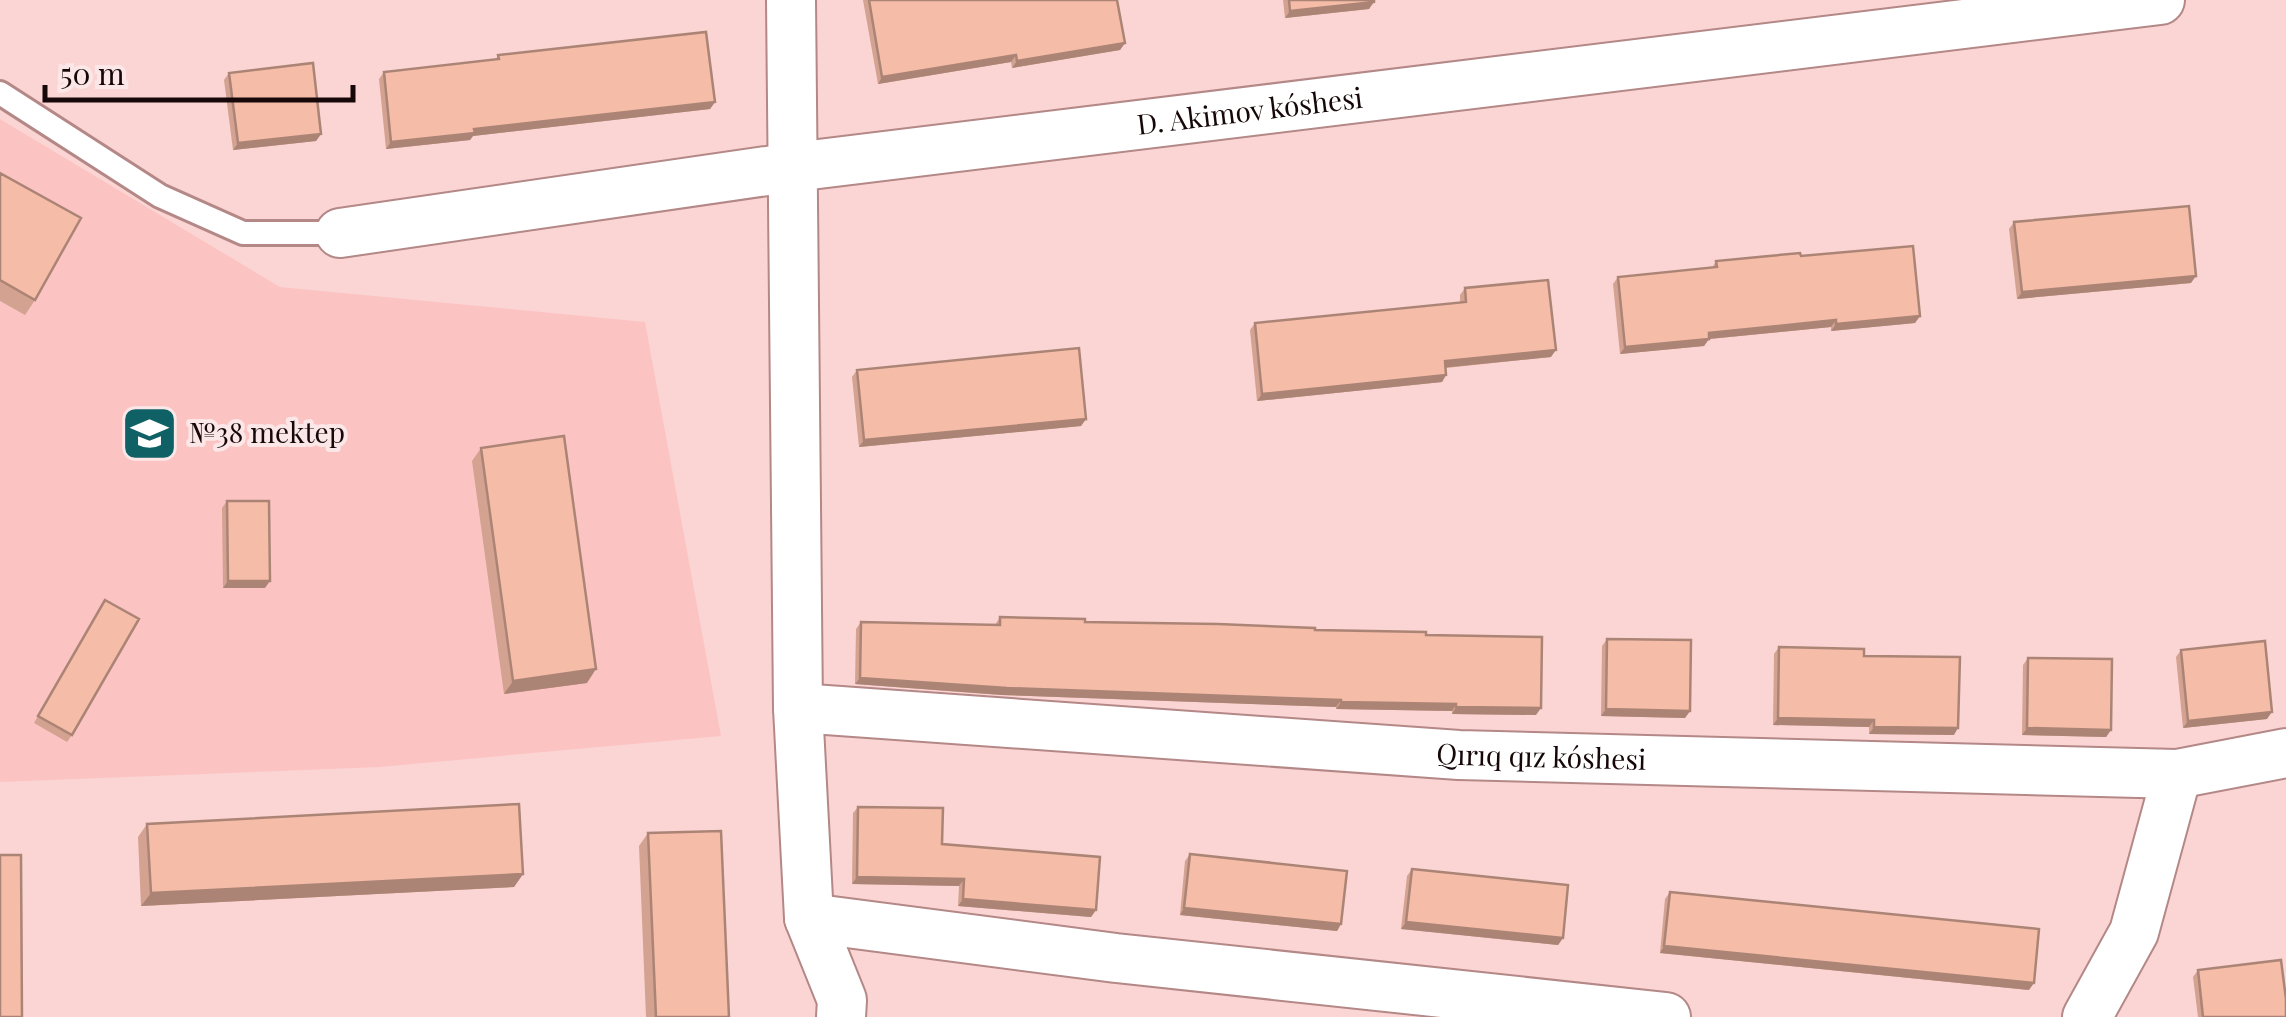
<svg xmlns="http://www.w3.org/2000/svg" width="2286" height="1017" viewBox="0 0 2286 1017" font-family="'Playfair Display',serif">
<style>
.built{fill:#fbc4c3}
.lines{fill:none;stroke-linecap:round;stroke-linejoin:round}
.service-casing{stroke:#b38887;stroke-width:28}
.minor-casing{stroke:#b38887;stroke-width:52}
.service{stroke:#fff;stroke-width:22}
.minor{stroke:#fff;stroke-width:48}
.wall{fill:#d3a290}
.shaded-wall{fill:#ac8476}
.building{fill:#f5bca8;stroke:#ac8476;stroke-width:2.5}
.labels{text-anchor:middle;stroke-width:8;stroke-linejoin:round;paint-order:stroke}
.street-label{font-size:28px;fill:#160808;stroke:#fbe7e7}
.poi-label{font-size:28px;fill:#160808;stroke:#fbe7e7;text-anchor:start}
</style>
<rect width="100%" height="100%" fill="#fbd5d4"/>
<!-- built -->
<path class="built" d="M0 119 280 287 645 322 721 736 380 767 0 782Z"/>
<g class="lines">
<defs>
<path id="service" d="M0 93 160 196 243 233H340"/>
<g id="minor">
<path d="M791 0 798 708 809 918 842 1000 841 1017"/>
<path id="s1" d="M340 233 794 167 2160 0"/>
<path id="s2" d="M798 708 1459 755 2177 774 2286 753"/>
<path d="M809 918 1116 958 1666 1017"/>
<path d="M2087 1017 2134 932 2177 774"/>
</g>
</defs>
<!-- service casing -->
<use href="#service" class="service-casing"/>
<!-- minor casing -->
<use href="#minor" class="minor-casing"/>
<!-- service -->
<use href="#service" class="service"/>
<!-- minor -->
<use href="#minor" class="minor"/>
</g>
<!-- wall -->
<path class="wall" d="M863 0H1117L1125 43 1120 50 1012 68 1011 62 878 84Z
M1283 0H1374L1369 9 1285 18Z
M498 55 715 102 710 109 473 136 470 140 386 149 379 79 384 72 496 59Z
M229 73 321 134 316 141 233 150 224 80Z
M0 173 35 300 25 315 0 301Z
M2014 222 2191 283 2017 299 2009 229Z
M1801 256 1920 316 1915 323 1831 331V327L1709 339 1704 346 1620 354 1613 284 1618 277 1712 268 1716 261Z
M1465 288 1551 357 1446 368V375L1442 382 1257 401 1250 330 1255 323 1460 303V295Z
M857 370 1086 419 1081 426 859 447 852 377Z
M481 448 587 683 504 694 472 461Z
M227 501 265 588H223L222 508Z
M105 600 72 735 67 742 34 723Z
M1000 617 1085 622 1426 635 1536 715 1452 714V711L1336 709V707L1002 695 855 684 856 629 861 622 995 625Z
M1607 639 1690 711 1685 718 1601 716 1602 646Z
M1779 647 1864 656 1954 735 1869 734V727L1773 725 1774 654Z
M2181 650 2267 719 2183 728 2176 657Z
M2028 658 2111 730 2106 737 2022 735 2023 665Z
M858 807 942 844 1096 910 1091 917 958 906 959 886 852 884 853 813Z
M147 824 523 874 514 887 141 906 138 837Z
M648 833 729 1017H646L639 846Z
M1190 854 1341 924 1337 931 1180 915 1185 861Z
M1412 869 1563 938 1558 945 1401 929 1407 876Z
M1670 892 2029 990 1660 953 1665 899Z
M2198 970 2286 1017H2198L2193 977Z"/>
<!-- shaded-wall -->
<path class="shaded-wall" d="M1374 2 1369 9 1285 18 1290 11Z
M1125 43 1120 50 1012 68 1017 61Z
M1016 55 1011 62 878 84 882 77Z
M715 102 710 109 473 136 470 140 386 149 391 142 474 129Z
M321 134 316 141 233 150 238 143Z
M2196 276 2191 283 2017 299 2022 292Z
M1920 316 1915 323 1831 331 1836 324Z
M1836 320 1831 327 1709 339 1704 346 1620 354 1625 347 1709 333Z
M1556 350 1551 357 1440 368 1445 361Z
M1446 375 1442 382 1257 401 1262 394Z
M1086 419 1081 426 859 447 864 440Z
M228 581H270L265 588H223Z
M596 669 587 683 504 694 513 681Z
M860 678 1341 700 1336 707 1002 695 855 684Z
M1341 702 1456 704 1452 711 1336 709Z
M1456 707 1541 708 1536 715 1452 714Z
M1606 709 1690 711 1685 718 1601 716Z
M2272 712 2267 719 2183 728 2188 721Z
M1778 718 1874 720 1869 727 1773 725Z
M1874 727 1958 728 1954 735 1869 734Z
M2027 728 2111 730 2106 737 2022 735Z
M523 874 514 887 141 906 151 893Z
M857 877 964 879 959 886 852 884Z
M963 899 1096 910 1091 917 958 906Z
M1184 908 1341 924 1337 931 1180 915Z
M1406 922 1563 938 1558 945 1401 929Z
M1664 946 2034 983 2029 990 1660 953Z"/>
<!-- building -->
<path class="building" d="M869 0H1117L1125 43 1017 61 1016 55 882 77Z
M1289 0H1374V2L1290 11Z
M706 32 715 102 474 129 475 133 391 142 384 72 499 59 498 55Z
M313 63 321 134 238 143 229 73Z
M0 173 81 218 35 300 0 280Z
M2189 206 2196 276 2022 292 2014 222Z
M1913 246 1920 316 1836 324V320L1709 333V339L1625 347 1618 277 1717 267 1716 261 1800 253 1801 256Z
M1548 280 1556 350 1445 361 1446 375 1262 394 1255 323 1466 302 1465 288Z
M1079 348 1086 419 864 440 857 370Z
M564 436 596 669 513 681 481 448Z
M227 501H269L270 581H228Z
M105 600 139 619 72 735 38 716Z
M1000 617 1085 619V622L1218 624 1315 628V630L1426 632V635L1542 637 1541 708 1456 707V704L1341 702V700L1007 688 860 678 861 622 1000 625Z
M1607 639 1691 640 1690 711 1606 709Z
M2265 641 2272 712 2188 721 2181 650Z
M1779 647 1864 649V656L1960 657 1958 728 1874 727V720L1778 718Z
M2028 658 2112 659 2111 730 2027 728Z
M519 804 523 874 151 893 147 824Z
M858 807 943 808 942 844 1100 857 1096 910 963 899 964 879 857 877Z
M721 831 729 1017H656L648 833Z
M1190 854 1347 871 1341 924 1184 908Z
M0 855H21L22 1017H0Z
M1412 869 1568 885 1563 938 1406 922Z
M1670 892 2039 929 2034 983 1664 946Z
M2281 960 2286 999V1017H2203L2198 970Z"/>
<!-- icons -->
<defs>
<symbol id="school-square" viewBox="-11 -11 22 22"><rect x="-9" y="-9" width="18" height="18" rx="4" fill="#106165" stroke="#fbe7e7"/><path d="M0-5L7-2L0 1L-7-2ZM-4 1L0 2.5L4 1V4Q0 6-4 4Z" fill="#fff"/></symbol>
</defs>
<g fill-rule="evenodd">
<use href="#school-square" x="118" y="402" width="63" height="63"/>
</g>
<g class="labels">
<!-- street labels -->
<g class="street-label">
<text dy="10" stroke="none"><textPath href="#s1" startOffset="918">D. Akimov kóshesi</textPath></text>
<text dy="10" stroke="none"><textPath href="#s2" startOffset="745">Qırıq qız kóshesi</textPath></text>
</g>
<!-- poi labels -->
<g class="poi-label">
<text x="189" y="443">№38 mektep</text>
</g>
</g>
<!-- scale -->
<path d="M45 85v15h308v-15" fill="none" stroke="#160808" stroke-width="5"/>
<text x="60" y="85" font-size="30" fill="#160808" stroke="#fbe7e7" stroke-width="8" paint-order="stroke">50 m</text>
</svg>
